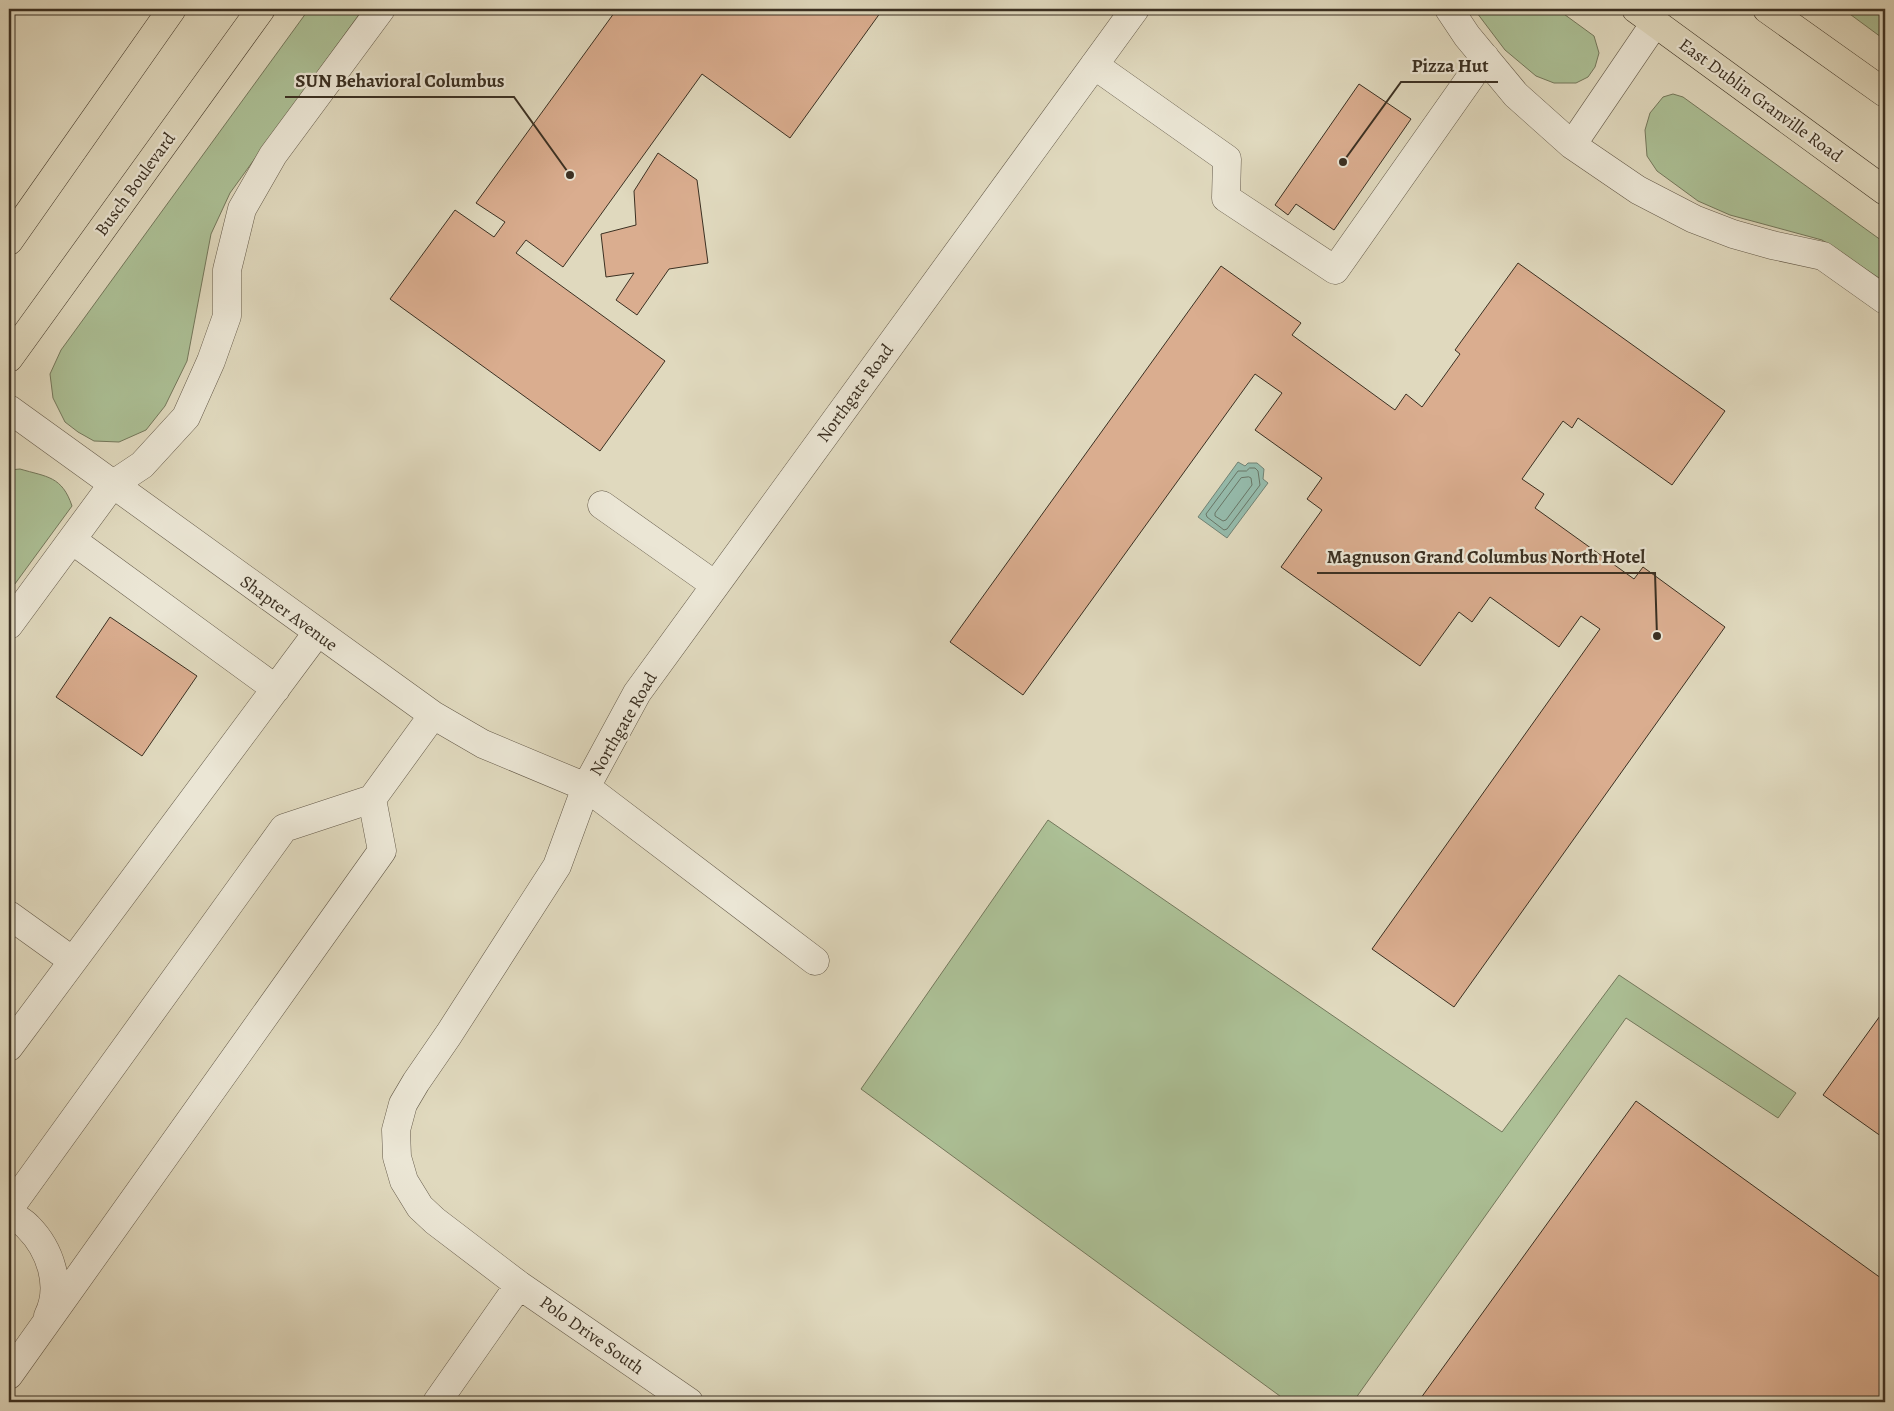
<svg xmlns="http://www.w3.org/2000/svg" width="1894" height="1411" viewBox="0 0 1894 1411" font-family="Alegreya,serif">
<style>
.green{fill:#acc096;stroke:#74785c}
.water{fill:#95bbac;stroke:#718375}
.lines{fill:none;stroke-linecap:round;stroke-linejoin:round}
.shore{stroke:#687667;stroke-width:1}
.building{fill:#daad8f;stroke:#3b3022}
.minor-casing{stroke:#645a49;stroke-width:29}
.major-casing{stroke:#3b3022;stroke-width:29}
.minor{stroke:#ebe6d5;stroke-width:28}
.major{stroke:#e0d9be;stroke-width:28}
.labels{text-anchor:middle;stroke-width:4.5;stroke-linejoin:round;paint-order:stroke}
.street-label{font-size:18px;fill:#3b3022;stroke:#ebe6d5}
.leader{fill:none;stroke:#3b3022;stroke-width:2}
.callout-dot{fill:#3b3022;stroke:#ebe6d5;stroke-width:2}
.callout-label{font-size:19px;text-anchor:middle;font-weight:bold;fill:#3b3022;stroke:#ebe6d5;stroke-width:4.5;stroke-linejoin:round;paint-order:stroke}
</style>
<rect width="100%" height="100%" fill="#e0d9be"/>
<filter id="stains"><feTurbulence type="fractalNoise" baseFrequency=".004" numOctaves="4"/><feColorMatrix values="0 0 0 0 .2 0 0 0 0 .09 0 0 0 0 .02 0 0 0 .5 -.17"/></filter>
<radialGradient id="worn" r=".72"><stop offset=".6" stop-color="#630" stop-opacity="0"/><stop offset="1" stop-color="#630" stop-opacity=".3"/></radialGradient>
<!-- green -->
<path class="green" d="M309 9H363L230 193 211 234 187 361 165 406 146 430 119 442 94 441 78 432 65 422 53 398 50 374 61 350Z
M1474 9H1557L1594 36 1599 53 1595 67 1588 77 1576 83H1554L1536 76 1505 50Z
M1843 9H1885V40Z
M1673 94 1683 97 1885 243V282L1822 240 1730 215 1698 201 1657 171 1647 156 1645 130 1650 113 1663 97Z
M20 469C47 477 62 476 72 506L9 592V470Z
M1048 820 1502 1132 1619 975 1796 1093 1778 1118 1626 1018 1353 1402H1288L861 1089Z"/>
<!-- water -->
<path class="water" d="M1238 462 1245 466 1248 463H1257L1264 469 1263 479 1268 483 1227 538 1198 517Z"/>
<g class="lines">
<!-- shore -->
<path class="shore" d="M1250 468H1255L1258 471 1260 485 1227 529 1224 530 1207 517 1206 514 1238 471H1246Z
M1249 477 1251 478 1252 485 1226 520 1223 521 1215 516V513L1241 478Z"/>
</g>
<!-- building -->
<path class="building" d="M617 9H883L790 138 702 74 563 267 526 240 516 253 665 361 600 451 390 299 455 210 494 237 505 222 476 203Z
M1359 84 1411 119 1334 230 1296 204 1288 215 1275 205Z
M658 153 697 180 708 263 669 269 637 315 616 300 634 273 606 277 601 234 636 225 634 191Z
M1518 263 1725 411 1672 485 1578 418 1572 428 1563 421 1522 479 1544 494 1535 508 1634 579 1643 567 1725 627 1454 1007 1372 949 1600 629 1581 616 1559 647 1490 597 1472 622 1459 612 1420 666 1281 567 1322 510 1307 499 1322 478 1255 430 1282 393 1255 374 1023 695 950 642 1221 266 1301 323 1292 335 1395 410 1406 394 1422 407 1460 354 1455 350Z
M110 617 197 676 142 756 56 697Z
M1885 1009V1139L1823 1095Z
M1636 1101 1885 1281V1402H1418Z"/>
<g class="lines">
<defs>
<path id="minor" d="M1449 9 1467 36 1516 95 1572 145 1638 190 1694 219 1733 234 1772 245 1823 256 1885 300
M1094 65 1227 159 1226 198 1335 270 1485 57
M1572 145 1655 23
M9 409 433 715 483 744 586 787 815 961
M602 505 715 585
M72 540 276 689
M9 625 112 485 142 465 186 417 211 361 227 316V270L242 209 273 155 381 9
M9 915 73 961
M9 1047 317 633
M9 1209 284 828 372 799 433 715
M9 1213C15 1218 23 1221 28 1227 50 1249 63 1286 48 1316
M9 1375 382 851 372 799
M437 1402 519 1285
M689 1402 519 1285 435 1221 420 1207 404 1181 397 1157 396 1130 403 1104 416 1082 449 1034 557 866 586 787 637 693 1135 9"/>
<path id="major" d="M1636 9 1885 191
M1767 9 1885 93
M9 241 172 9
M9 358 261 9"/>
</defs>
<!-- minor casing -->
<use href="#minor" class="minor-casing"/>
<!-- major casing -->
<use href="#major" class="major-casing"/>
<!-- minor -->
<use href="#minor" class="minor"/>
<!-- major -->
<use href="#major" class="major"/>
</g>
<g class="labels">
<!-- street labels -->
<g class="street-label">
<text transform="translate(1761 100) rotate(36)" y="6">East Dublin Granville Road</text>
<text transform="translate(135 184) rotate(-54)" y="6">Busch Boulevard</text>
<text transform="translate(855 393) rotate(-54)" y="6">Northgate Road</text>
<text transform="translate(289 613) rotate(36)" y="6">Shapter Avenue</text>
<text transform="translate(623 724) rotate(-60)" y="6">Northgate Road</text>
<text transform="translate(592 1335) rotate(35)" y="6">Polo Drive South</text>
</g>
</g>
<!-- callouts -->
<path class="leader" d="M1343 162L1401 82H1498M570 175L514 97H285M1657 636L1655 573H1317"/>
<g class="callout-dot">
<circle cx="1343" cy="162" r="5"/>
<circle cx="570" cy="175" r="5"/>
<circle cx="1657" cy="636" r="5"/>
</g>
<g class="callout-label">
<text x="1450" y="72">Pizza Hut</text>
<text x="400" y="87">SUN Behavioral Columbus</text>
<text x="1486" y="563">Magnuson Grand Columbus North Hotel</text>
</g>
<!-- margin -->
<rect width="1894" height="1411" fill="none" stroke="#e0d9be" stroke-width="30"/>
<rect x="10" y="10" width="1874" height="1391" fill="none" stroke="#3b3022" stroke-width="2.5"/>
<rect x="15" y="15" width="1864" height="1381" fill="none" stroke="#3b3022"/>
<rect width="100%" height="100%" filter="url(#stains)"/>
<rect width="100%" height="100%" fill="url(#worn)"/>
</svg>
